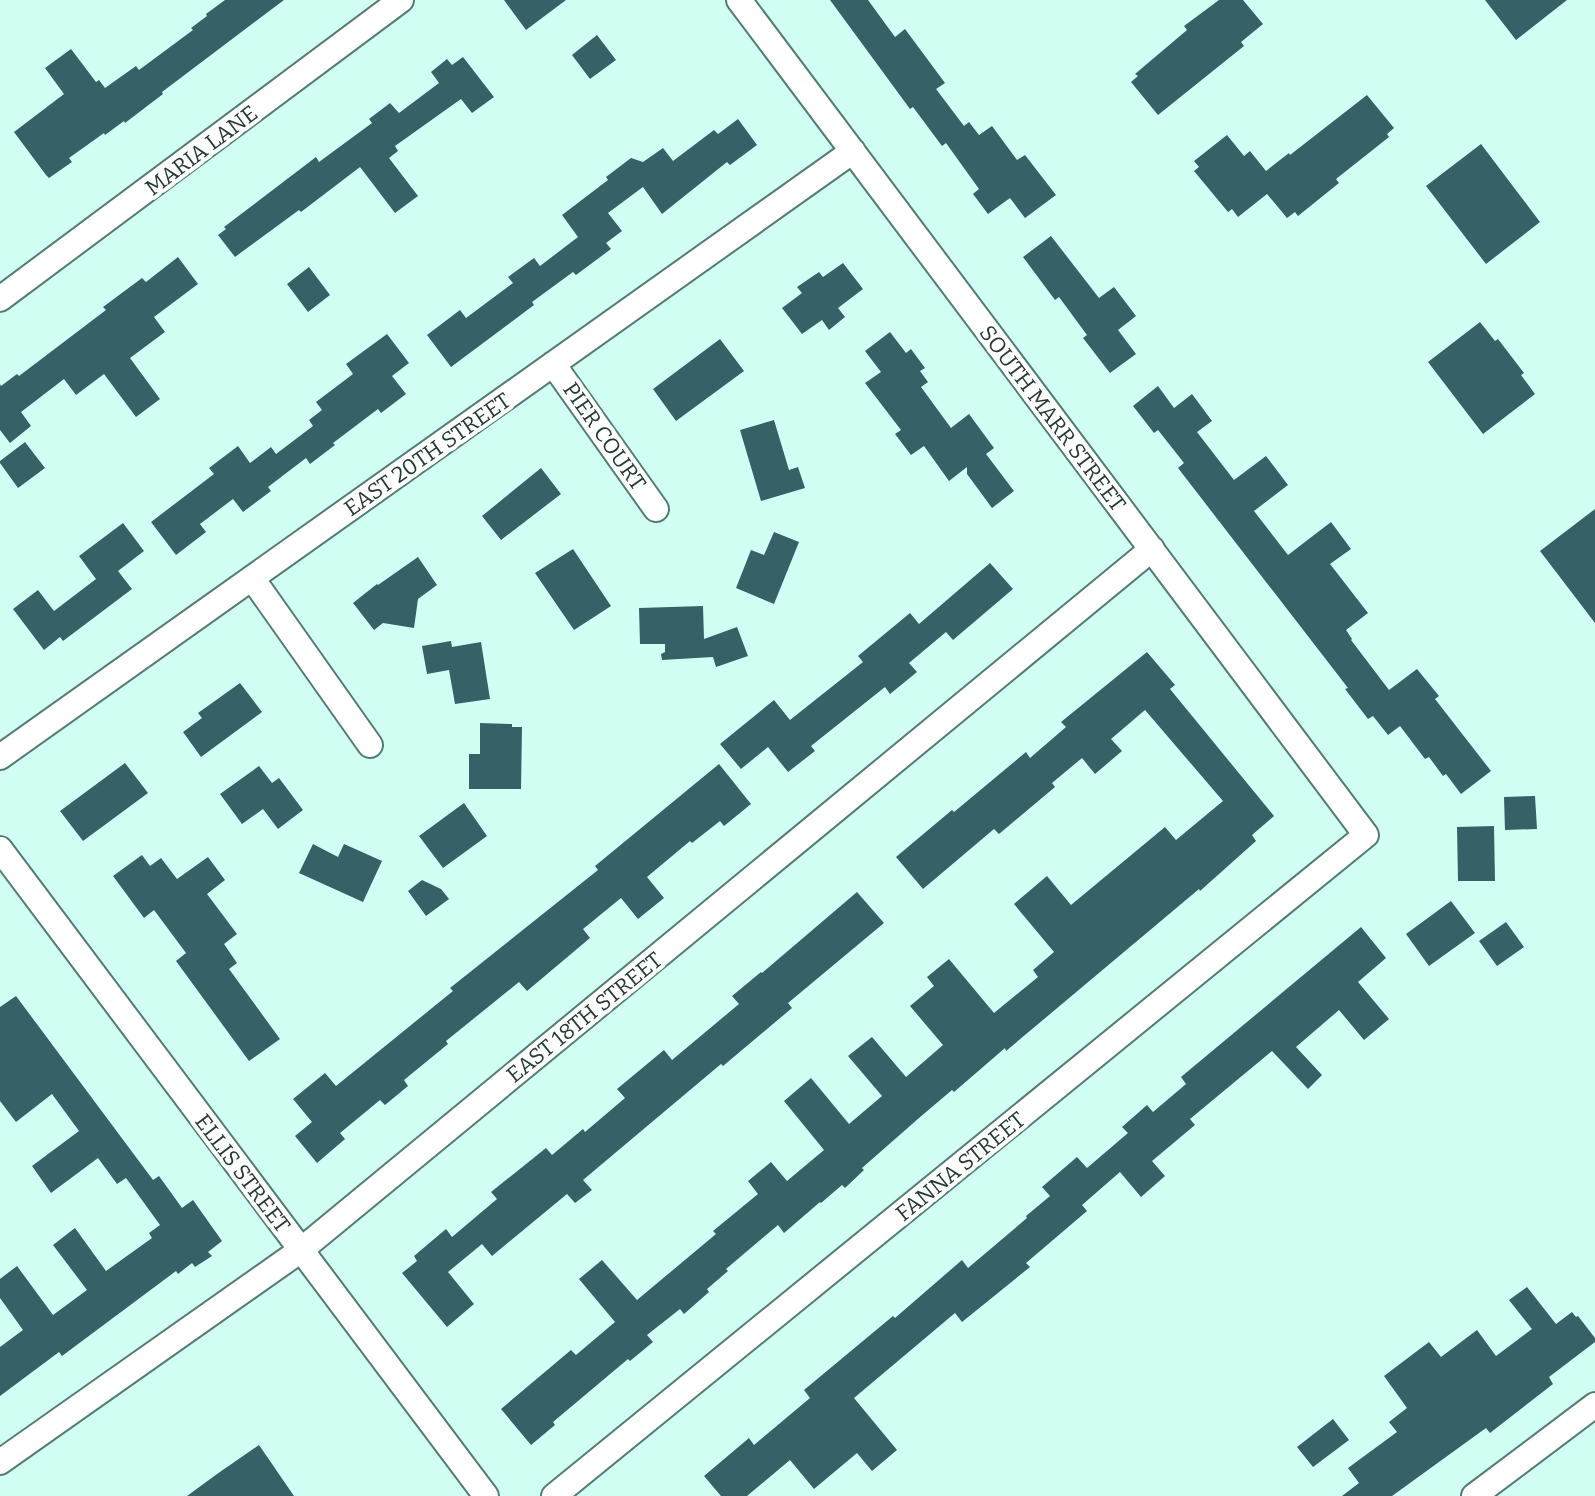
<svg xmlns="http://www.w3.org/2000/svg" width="1595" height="1496" viewBox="0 0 1595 1496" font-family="Bitter,serif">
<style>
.building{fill:#356167}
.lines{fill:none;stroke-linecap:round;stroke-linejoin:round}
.street-casing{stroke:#527c73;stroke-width:28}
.street{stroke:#fff;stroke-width:24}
.labels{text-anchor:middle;stroke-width:8;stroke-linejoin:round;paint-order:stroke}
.street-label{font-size:22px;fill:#253833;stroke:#fff}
</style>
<rect width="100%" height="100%" fill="#d1fff4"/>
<!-- building -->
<path class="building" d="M225 0H284L162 92 163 94 125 123 124 121 105 135 104 133 69 158 72 162 49 178 46 175 14 132 64 94 45 68 71 49 96 82 99 80 105 88 136 66 139 70 193 30 191 28 207 16 206 14Z
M504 0H566L526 30Z
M830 0H868L895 37 905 29 945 83 936 89 964 126 969 122 979 135 992 126 1017 160 1025 155 1056 195 1025 218 1010 198 988 214 973 194 979 189 946 143 942 146 913 107 910 109Z
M1219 0H1243L1263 24 1241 42 1244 46 1158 115 1131 82 1138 76 1135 74 1187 30 1184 26Z
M1485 0H1567L1516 40Z
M597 35 616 60 590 79 572 55Z
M463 57 494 97 472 113 461 99 395 146 398 151 389 158 418 196 395 213 360 167 301 212 299 210 235 257 218 235 226 229 224 227 316 157 319 162 338 148 372 123 369 119 390 103 399 113 439 83 431 72 447 59 452 65Z
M1367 95 1394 128 1387 134 1389 137 1336 179 1339 183 1298 216 1295 212 1287 218 1267 194 1238 217 1232 209 1228 212 1194 171 1199 167 1194 161 1227 135 1244 156 1250 151 1266 171 1289 153 1290 155Z
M738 119 757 145 730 165 727 162 662 214 643 187 608 213 622 231 606 243 611 249 576 275 573 272 532 302 534 305 451 367 427 335 460 310 466 318 513 283 508 277 534 258 540 266 578 237 562 215 608 180 606 177 631 158 643 162 663 148 673 161 714 130 718 134Z
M1481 144 1540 222 1486 264 1426 186Z
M1051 236 1099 298 1114 287 1136 316 1118 330 1136 354 1110 373 1083 338 1087 335 1059 297 1055 300 1023 257Z
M178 257 198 284 154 317 165 332 130 358 160 399 136 417 104 374 76 395 64 379 21 412 31 426 10 443 0 430V384L1 386 17 374 19 376 106 310 103 307 142 278 146 282Z
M843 263 863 289 838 308 845 317 829 330 822 320 802 334 782 308 802 293 797 287 819 272 823 277Z
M309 267 330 295 308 312 287 284Z
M1480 322 1495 341 1498 339 1524 373 1521 375 1535 394 1483 434 1428 362Z
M890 332 906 353 911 349 925 368 920 371 928 382 921 387 951 428 969 414 994 448 986 454 1014 491 992 508 967 474V467L949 481 924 446 911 455 895 434 901 430 865 383 881 372 865 351Z
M387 334 409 363 392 376 406 394 381 413 378 409 333 443 335 445 310 464 306 458 268 487 271 491 243 512 233 499 200 524 206 532 176 555 151 522 214 474 209 468 238 446 250 463 271 447 276 454 313 426 309 420 322 410 316 402 353 374 346 364Z
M720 339 744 371 676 421 653 389Z
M1158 386 1174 408 1192 394 1212 421 1197 432 1234 480 1266 456 1288 485 1254 511 1288 555 1331 522 1351 549 1330 564 1368 613 1346 630 1352 639 1351 640 1389 690 1417 669 1439 696 1435 699 1491 771 1461 794 1446 774 1443 776 1429 757 1425 759 1400 726 1388 735 1373 716 1368 719 1345 689 1348 688 1178 468 1184 463 1158 430 1154 433 1133 406Z
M774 420 789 470 798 467 805 488 761 501 740 430Z
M25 442 45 468 18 488 0 463V461Z
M541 468 561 494 501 540 482 516Z
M1595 509V623L1540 551Z
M123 523 144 551 118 571 132 589 63 641 60 637 44 650 13 609 38 590 54 611 96 579 79 556Z
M774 532 799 542 774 604 736 588 751 550 764 555Z
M573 549 611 606 574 630 535 573Z
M418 557 437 585 418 599 414 628 383 623 374 630 353 603 377 584 378 585Z
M990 563 1013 589 953 640 946 632 909 663 917 672 890 694 885 687 811 746 815 751 788 772 768 747 741 769 720 744 774 700 790 720 863 662 858 656 910 613 919 624Z
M703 606 704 639 737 627 748 656 716 667 713 657 662 660 661 654 665 652V644H640L639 608Z
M451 641 452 647 481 642 490 699 455 704 449 670 427 674 422 646Z
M1147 652 1175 685 1170 689 1274 816 1252 835 1256 841 1200 891 1199 889 1006 1051 1005 1048 954 1092 952 1090 919 1118 862 1168 864 1170 845 1188 842 1185 821 1203 820 1202 784 1233 778 1225 726 1269 728 1271 707 1289 709 1292 684 1314 680 1309 647 1335 653 1342 630 1361 628 1359 553 1422 555 1425 531 1445 501 1409 571 1350 576 1355 615 1322 579 1279 602 1260 637 1300 716 1234 713 1231 758 1194 748 1181 771 1162 787 1181 824 1150 784 1101 811 1078 849 1124 882 1096 848 1056 872 1037 906 1077 943 1045 910 1006 934 986 927 977 949 959 994 1013 1038 977 1033 970 1054 952 1014 904 1047 876 1071 905 1165 827 1176 840 1223 801 1145 710 1111 739 1122 751 1095 774 1082 758 1052 783 1055 787 999 834 994 829 923 889 896 857 952 810 954 812 1026 752 1030 758 1066 727 1061 722Z
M240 683 262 712 201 757 183 732 202 718 198 713Z
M480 723 512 724V727H522L521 789H469V754H480Z
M125 763 148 793 83 841 60 811Z
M719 764 751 804 724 826 720 821 692 843 690 841 647 877 664 898 638 919 621 898 583 929 590 938 527 991 519 982 446 1041 448 1044 404 1080 408 1086 385 1105 380 1100 340 1133 345 1139 317 1163 295 1136 312 1122 293 1099 325 1073 336 1086 453 991 450 988 598 870 595 866Z
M259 766 272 783 279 778 303 810 278 829 263 809 242 824 220 794Z
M1535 796 1537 829 1505 830 1504 797Z
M464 803 487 836 443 868 419 836Z
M1494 826 1495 881H1458L1457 827Z
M313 844 338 857 344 844 382 861 363 902 299 873Z
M142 855 150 866 161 858 177 879 208 857 225 880 207 894 237 934 224 944 237 963 229 969 280 1039 249 1061 176 961 186 953 154 910 144 918 113 876Z
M422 880 441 889 449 899 426 916 408 891Z
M857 892 884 923 788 1003 792 1008 723 1066 721 1064 583 1180 592 1190 575 1203 567 1194 492 1256 482 1244 448 1272 474 1304 447 1327 402 1273 417 1261 414 1256 446 1229 452 1237 497 1199 491 1192 546 1148 552 1155 583 1129 585 1132 625 1098 617 1089 664 1050 672 1060 739 1004 732 996 761 972 762 973Z
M1451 901 1475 933 1429 966 1406 934Z
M1506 922 1524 947 1497 966 1479 941Z
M1361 927 1386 958 1358 982 1389 1019 1364 1040 1339 1010 1296 1047 1322 1075 1308 1089 1272 1051 1190 1119 1195 1125 1152 1161 1165 1176 1141 1197 1120 1172 1082 1205 1087 1211 1026 1263 1030 1267 962 1322 955 1313 854 1398 897 1450 872 1471 857 1453 814 1489 790 1460 747 1496H721L704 1476 749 1438 754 1445 810 1398 804 1390 893 1316 895 1318 962 1260 968 1268 1027 1218 1026 1216 1050 1196 1042 1187 1077 1157 1087 1168 1128 1133 1122 1127 1147 1105 1153 1112 1186 1084 1181 1077Z
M16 996 153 1180 159 1176 182 1208 193 1200 222 1241 208 1252 212 1256 195 1267 192 1263 178 1274 176 1271 62 1356 59 1352 0 1396V1347L23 1330 0 1298V1279L17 1266 53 1315 87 1290 53 1245 75 1228 106 1271 152 1238 149 1233 160 1225 126 1178 117 1184 98 1158 51 1193 32 1166 79 1131 52 1094 16 1122 0 1101V1007Z
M1527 1287 1556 1324 1572 1312 1576 1317 1578 1316 1595 1338V1342L1549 1377 1553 1384 1490 1433 1486 1428 1392 1496H1342L1359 1483 1348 1468 1397 1432 1389 1422 1407 1408 1384 1376 1429 1342 1441 1357 1477 1330 1496 1356 1532 1329 1509 1300Z
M1333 1419 1349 1440 1313 1467 1297 1447Z
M259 1445 294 1496H187L217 1474Z"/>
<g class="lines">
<defs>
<path id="street" d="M0 299 401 0
M553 364 656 509
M252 578 370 745
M0 757 853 151
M0 849 486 1496
M0 1462 301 1250 1152 549
M554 1496 1366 835 739 0
M1474 1496 1595 1405"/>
</defs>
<!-- street casing -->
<use href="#street" class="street-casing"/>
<!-- street -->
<use href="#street" class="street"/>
</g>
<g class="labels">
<!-- street labels -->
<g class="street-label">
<text transform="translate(201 150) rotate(-37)" y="8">MARIA LANE</text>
<text transform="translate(1053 418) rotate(53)" y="8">SOUTH MARR STREET</text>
<text transform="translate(605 436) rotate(55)" y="8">PIER COURT</text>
<text transform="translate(427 454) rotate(-35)" y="8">EAST 20TH STREET</text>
<text transform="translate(584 1017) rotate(-39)" y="8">EAST 18TH STREET</text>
<text transform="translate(960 1166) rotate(-39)" y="8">FANNA STREET</text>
<text transform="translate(243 1173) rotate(53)" y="8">ELLIS STREET</text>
</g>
</g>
</svg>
